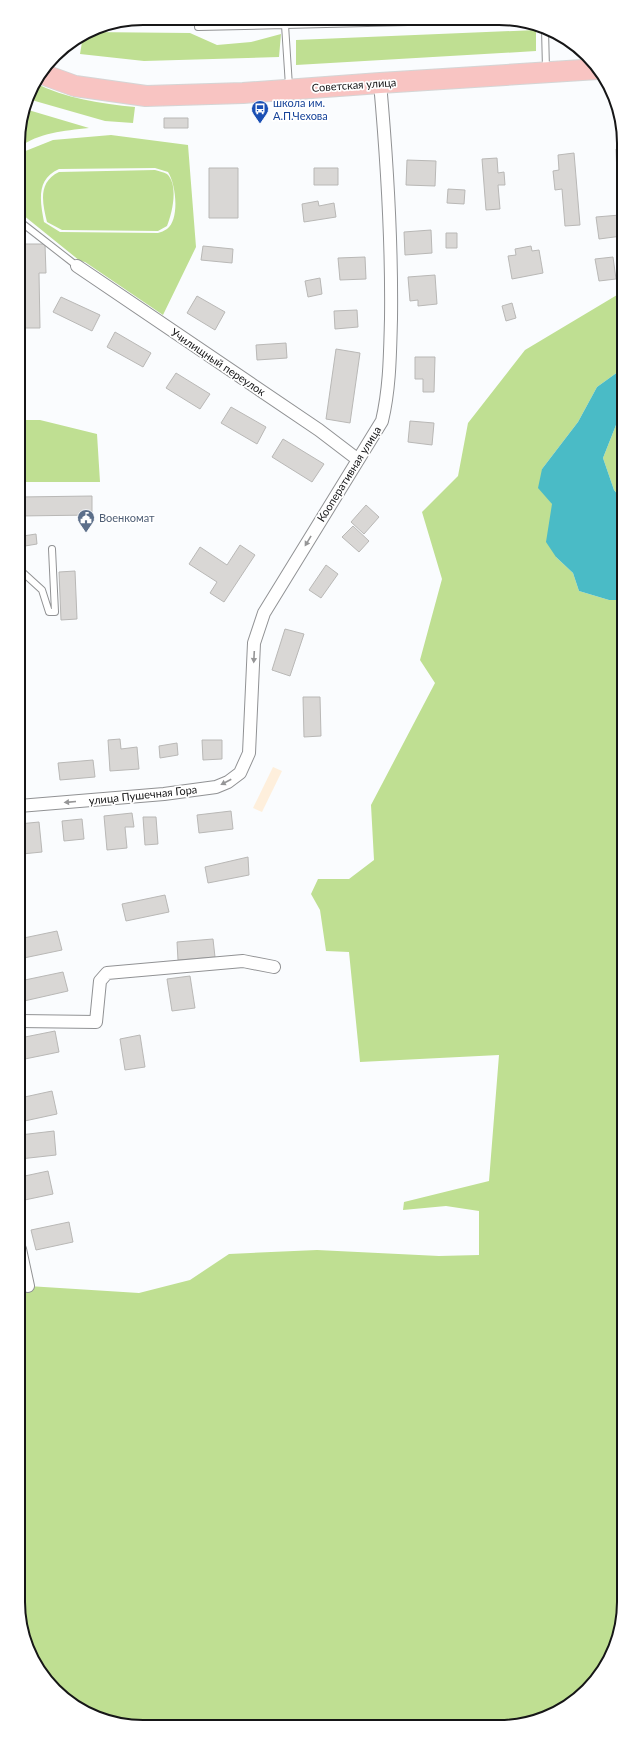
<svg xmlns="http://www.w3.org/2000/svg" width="642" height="1745" viewBox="0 0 642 1745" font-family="Lato,sans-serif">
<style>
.industrial{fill:#feefdc}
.green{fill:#bfdf92;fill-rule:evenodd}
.water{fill:#4abbc6}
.building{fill:#d9d7d5;stroke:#b9b8b6}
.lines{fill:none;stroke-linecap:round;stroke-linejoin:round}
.lane-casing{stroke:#919294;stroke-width:8}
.street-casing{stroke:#919294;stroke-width:14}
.primary-casing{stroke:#d5d5d5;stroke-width:22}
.lane{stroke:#fff;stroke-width:6}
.street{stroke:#fff;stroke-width:12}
.primary{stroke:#f8c4c2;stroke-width:20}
.oneway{fill:#969697}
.labels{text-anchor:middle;stroke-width:3.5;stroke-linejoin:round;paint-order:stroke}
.street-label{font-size:11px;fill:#161617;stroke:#fff}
.transit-label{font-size:11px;fill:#164399;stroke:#fff;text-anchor:start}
.service-label{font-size:11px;fill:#4e5e75;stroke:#fff;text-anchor:start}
.rim{fill:none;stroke:#161617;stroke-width:2}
</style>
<rect width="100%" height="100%" fill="#fafcfe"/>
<!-- industrial -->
<path class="industrial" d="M273 767 282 771 262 812 253 808Z"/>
<!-- green -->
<path class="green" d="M536 30V51L296 65V40Z
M88 32 190 33 217 45 251 42 281 34 279 57 144 61 80 54 83 36Z
M35 83C65 98 101 104 135 107L133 123 105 121 28 99 31 88Z
M25 109 89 128C63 131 40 132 18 148V135Z
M111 135 188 145 196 247 163 315 85 262 80 261 23 215 20 180H18V151L23 152 53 140ZM155 168 168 172C176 184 180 219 167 229 164 231 161 232 158 233L60 232 44 222C40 201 36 179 59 169Z
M155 170C158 171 164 172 167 174 179 185 172 214 167 226L158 231 62 230 47 222C42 202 38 182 59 172Z
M622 292V369L597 387 578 422 542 469 552 504 556 557 573 573 579 591 609 600H622L624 1610 615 1649 593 1684 561 1710 523 1725H119L88 1714 55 1690 35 1664 20 1626V1273L28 1286 139 1293 190 1280 229 1254 317 1250 439 1256 479 1255V1211L446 1206 403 1210 404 1202 489 1181 499 1055 360 1062 349 952 326 951 320 910 311 894 318 879H349L374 860 371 805 435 683 420 660 442 579 422 512 458 476 468 423 525 350Z
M622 419V500L614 490 603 458 616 425Z
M19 420H40L97 434 100 482H19Z"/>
<!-- water -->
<path class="water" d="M622 369V419L616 425 603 458 614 490 622 500V600H609L579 591 573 573 556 557 546 542 552 504 538 488 542 469 578 422 597 387Z"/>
<!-- building -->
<path class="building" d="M164 118H188V128H164Z
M616 149H622V176H617Z
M574 153 580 225 565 226 562 189 555 190 553 171 559 170 558 155Z
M497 158 498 173 504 172 505 185H498L500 209 486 210 482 159Z
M407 160 436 161 435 186 406 185Z
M209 168H238V218H209Z
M314 168H338V185H314Z
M448 189 465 190 464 204 447 203Z
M318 201 319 206 334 203 336 217 304 222 302 204Z
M620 215 622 236 599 239 596 217Z
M431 230 432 253 405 255 404 232Z
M446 233H457V248H446Z
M24 244H45L46 273H39L40 328H19L18 273H25Z
M203 246 233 249 232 263 201 260Z
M531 246 532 251 539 250 543 273 512 279 508 256 516 255 515 249Z
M365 257 366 279 340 280 338 258Z
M613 257 616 279 599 281 595 259Z
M435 275 437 304 418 306V300L410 301 408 277Z
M320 278 322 294 308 297 305 281Z
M197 296 225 312 215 330 187 313Z
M61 297 100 315 92 331 53 312Z
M512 303 516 318 506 321 502 306Z
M357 310 358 327 335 329 334 311Z
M115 332 151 353 143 367 107 347Z
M286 343 287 358 257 360 256 345Z
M336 349 360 353 350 423 326 419Z
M415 357H435L434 392H423V379H415Z
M176 373 210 394 200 409 166 388Z
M231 407 266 427 257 444 221 423Z
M410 421 434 423 432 445 408 442Z
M283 439 324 464 312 482 272 457Z
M92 496V515L19 516V497Z
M366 505 379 517 364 534 351 522Z
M353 526 369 541 359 552 342 537Z
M36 534 37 544 25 546 23 536Z
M240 545 255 555 224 602 210 593 217 582 189 564 200 547 227 565Z
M326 565 338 574 321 598 309 590Z
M75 571 77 619 61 620 59 572Z
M285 629 304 634 290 676 272 670Z
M303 697H320L321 736 304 737Z
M120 739 121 749 137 747 139 769 110 771 108 740Z
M202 740H222V759L203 760Z
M177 743 178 755 160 758 159 746Z
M93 760 95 777 60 780 58 763Z
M231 811 233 829 199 833 197 815Z
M132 813 134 827H125L127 848 107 850 104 816Z
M143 817H156L158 844 145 845Z
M82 819 84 839 64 841 62 821Z
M39 822 42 852 22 854 19 824Z
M248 857 249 875 208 883 205 867Z
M165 895 169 912 126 921 122 904Z
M57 931 62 950 19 959V939Z
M213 939 215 957 178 960 177 942Z
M63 972 68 991 24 1001 20 981Z
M190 976 195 1008 172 1011 167 979Z
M55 1031 59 1052 20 1060V1038Z
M140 1035 145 1067 125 1070 120 1039Z
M52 1091 57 1114 20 1122V1098Z
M54 1131 56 1155 20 1159V1135Z
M48 1171 53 1194 20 1201V1177Z
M69 1222 73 1242 36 1250 31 1230Z"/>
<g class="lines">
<defs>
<path id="lane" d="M285 19V25L490 20
M198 27 285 25 289 86
M545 29 546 69
M18 220 77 266
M19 569 42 590 49 612H55L52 549"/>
<path id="street" d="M77 266 319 430 357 459
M19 806 164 794 216 787 228 782 240 773 249 753 254 643 264 613 382 421C390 387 390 353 391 319 392 240 387 161 380 83
M20 1021 96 1022 100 981 107 973 243 961 274 967
M20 1249 28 1286"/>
<path id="primary" d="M42 74 75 86 146 96 243 93 380 83 598 69"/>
</defs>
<!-- lane casing -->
<use href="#lane" class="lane-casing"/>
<!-- street casing -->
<use href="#street" class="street-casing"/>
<!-- primary casing -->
<use href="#primary" class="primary-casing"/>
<!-- lane -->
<use href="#lane" class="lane"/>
<!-- street -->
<use href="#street" class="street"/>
<!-- primary -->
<use href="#primary" class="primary"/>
</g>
<!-- one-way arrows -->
<defs><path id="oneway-solid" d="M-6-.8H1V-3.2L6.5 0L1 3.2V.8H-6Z"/></defs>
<g class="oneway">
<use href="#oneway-solid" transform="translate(308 541) rotate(121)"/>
<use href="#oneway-solid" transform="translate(254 657) rotate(93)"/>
<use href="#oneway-solid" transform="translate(226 782) rotate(152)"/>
<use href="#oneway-solid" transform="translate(70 802) rotate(175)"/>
</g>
<!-- icons -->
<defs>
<symbol id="bus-pin" viewBox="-11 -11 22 30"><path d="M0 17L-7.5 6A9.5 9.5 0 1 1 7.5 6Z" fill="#1a4fb4" stroke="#fff"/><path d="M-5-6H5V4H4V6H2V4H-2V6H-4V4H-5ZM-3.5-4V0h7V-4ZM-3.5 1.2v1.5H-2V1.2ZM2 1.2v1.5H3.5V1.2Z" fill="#fff"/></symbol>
<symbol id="civic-pin" viewBox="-11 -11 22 30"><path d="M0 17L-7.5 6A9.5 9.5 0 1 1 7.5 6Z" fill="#5c6f8a" stroke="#fff"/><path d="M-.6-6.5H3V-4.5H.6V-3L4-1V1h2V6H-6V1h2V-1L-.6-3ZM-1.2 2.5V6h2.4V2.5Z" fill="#fff"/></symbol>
</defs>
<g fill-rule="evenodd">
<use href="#bus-pin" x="250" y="99" width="20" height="27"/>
<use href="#civic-pin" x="76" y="508" width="20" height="27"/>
</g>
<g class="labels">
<!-- street labels -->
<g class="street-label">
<text transform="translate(354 85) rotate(-4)" y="4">Советская улица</text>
<text transform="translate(218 362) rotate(34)" y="4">Училищный переулок</text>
<text transform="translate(349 474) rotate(-58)" y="4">Кооперативная улица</text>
<text transform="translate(143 795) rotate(-6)" y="4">улица Пушечная Гора</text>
</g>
<!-- transit labels -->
<g class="transit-label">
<text x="273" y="107">школа им.<tspan x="273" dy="13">А.П.Чехова</tspan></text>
</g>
<!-- service labels -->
<g class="service-label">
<text x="99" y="522">Военкомат</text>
</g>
</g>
<!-- crop -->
<path d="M0 0H642V1745H0ZM143 25H499A118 118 0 0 1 617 143V1602A118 118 0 0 1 499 1720H143A118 118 0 0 1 25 1602V143A118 118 0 0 1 143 25Z" fill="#fff" fill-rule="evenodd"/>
<path class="rim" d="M143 25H499A118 118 0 0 1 617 143V1602A118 118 0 0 1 499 1720H143A118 118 0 0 1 25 1602V143A118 118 0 0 1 143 25Z"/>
</svg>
